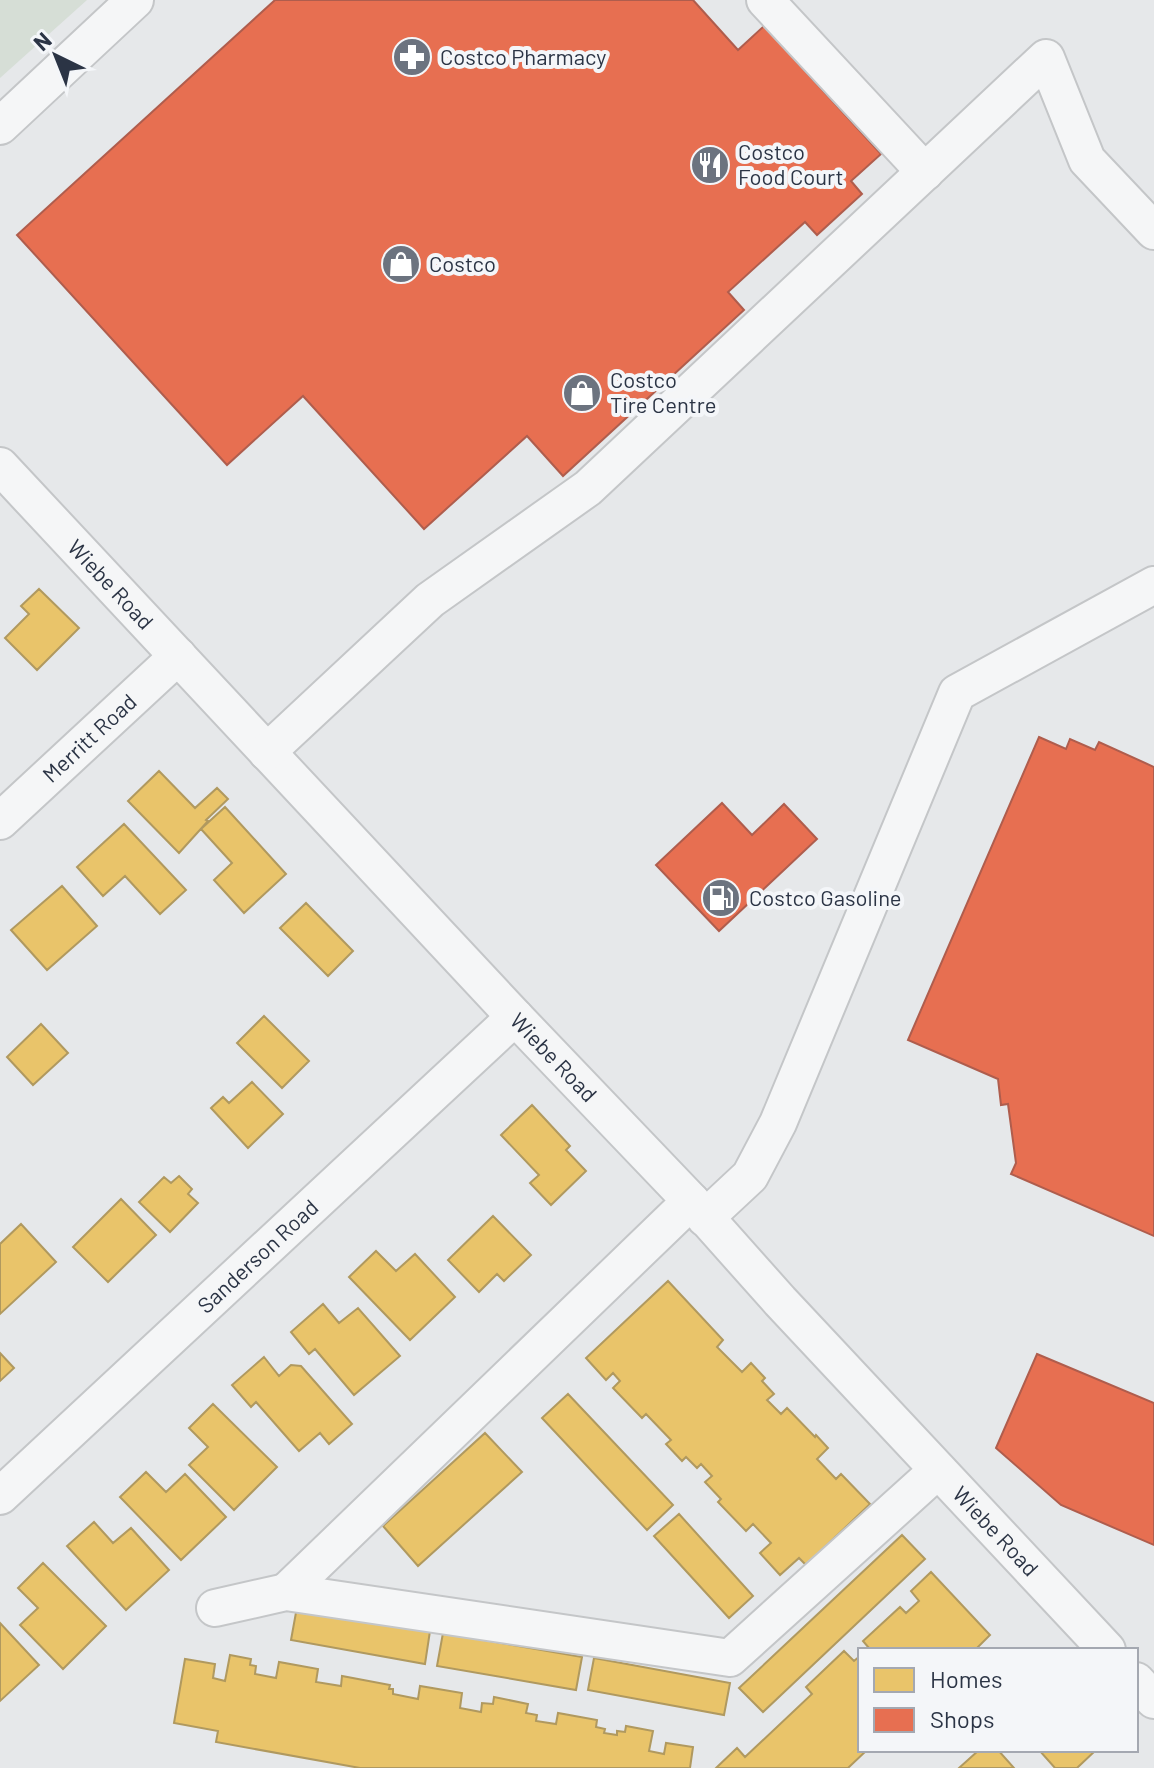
<svg xmlns="http://www.w3.org/2000/svg" width="1154" height="1768" viewBox="0 0 1154 1768" font-family="Barlow,sans-serif">
<style>
.green{fill:#d6ded6}
.homes{fill:#e9c46a;stroke:#b0995f;stroke-width:2}
.shops{fill:#e76f51;stroke:#af5d4d;stroke-width:2}
.lines{fill:none;stroke-linecap:round;stroke-linejoin:round}
.minor-casing{stroke:#c4c6c8;stroke-width:40}
.minor{stroke:#f5f6f7;stroke-width:36}
.labels{text-anchor:middle;stroke-width:8;stroke-linejoin:round;paint-order:stroke}
.poi-label{font-size:22px;fill:#2b3445;stroke:#f4f6f9;text-anchor:start}
.street-label{font-size:22px;fill:#2b3445;stroke:#f4f6f9}
</style>
<rect width="100%" height="100%" fill="#e6e8ea"/>
<!-- green -->
<path class="green" d="M0 0H87L0 78Z"/>
<!-- homes -->
<path class="homes" d="M39 589 79 628 37 670 5 638 29 614 21 606Z
M159 771 195 808 217 788 228 799 206 820 208 821 179 853 128 801Z
M225 807 286 874 244 913 214 880 232 863 201 829Z
M124 824 186 890 160 914 125 876 103 896 77 867Z
M62 886 97 926 47 970 11 930Z
M306 903 353 951 328 976 280 928Z
M264 1016 309 1061 282 1088 237 1043Z
M41 1024 68 1053 33 1085 7 1057Z
M252 1082 283 1114 248 1148 211 1108 223 1097 229 1103Z
M532 1105 570 1146 566 1150 586 1171 551 1205 530 1183 539 1175 501 1135Z
M179 1176 192 1189 188 1194 198 1203 170 1232 139 1202 164 1177 171 1183Z
M121 1199 156 1235 108 1282 73 1247Z
M493 1216 531 1255 504 1281 497 1274 479 1292 448 1260Z
M21 1224 56 1262 0 1314V1244Z
M376 1251 396 1271 415 1254 455 1297 410 1340 349 1277Z
M668 1281 723 1340 717 1347 742 1372 751 1363 765 1378 762 1381 774 1394 767 1400 781 1414 787 1408 815 1437 816 1435 828 1448 817 1459 836 1479 841 1474 870 1504 806 1565 799 1558 780 1575 760 1553 771 1543 753 1524 746 1531 718 1502 721 1499 705 1482 712 1476 701 1464 697 1468 686 1457 682 1461 666 1444 671 1440 646 1414 642 1418 613 1388 620 1381 613 1373 606 1380 586 1358Z
M323 1304 339 1323 358 1308 400 1356 354 1395 315 1349 309 1354 291 1332Z
M0 1353 14 1368 0 1381Z
M264 1357 279 1376 291 1365 301 1366 352 1424 329 1444 320 1433 299 1451 256 1402 251 1407 232 1385Z
M568 1394 673 1505 647 1530 542 1418Z
M213 1404 277 1467 234 1510 189 1465 208 1447 189 1428Z
M485 1433 522 1472 418 1566 383 1526Z
M146 1472 166 1492 185 1474 226 1517 181 1560 120 1497Z
M679 1514 753 1596 729 1618 654 1536Z
M94 1522 113 1543 131 1528 169 1570 126 1610 67 1546Z
M902 1535 925 1559 763 1712 739 1688Z
M43 1563 106 1626 63 1669 20 1625 38 1608 18 1588Z
M931 1572 990 1635 975 1650H866L869 1648 863 1641 900 1607 906 1613 919 1601 911 1591Z
M297 1607 430 1631 425 1664 291 1640Z
M0 1623 39 1665 0 1701Z
M443 1633 582 1657 576 1690 437 1666Z
M844 1651 854 1661 860 1656V1750H867L848 1768H716L737 1748 745 1757 812 1694 806 1687Z
M230 1655 251 1659 250 1665 256 1666 255 1674 276 1678 279 1662 318 1669 316 1682 341 1686 342 1676 390 1685 389 1689H393V1694L418 1699 420 1686 462 1693 460 1708 481 1712 482 1703 493 1704 494 1697 528 1704 526 1713 537 1715 536 1721 556 1724 558 1713 597 1720 596 1727 605 1729 604 1733 617 1735V1731L625 1732 626 1726 653 1731 649 1751 664 1754 666 1743 693 1747 690 1768H360L216 1742 218 1731 174 1723 185 1659 215 1664 213 1678 225 1681Z
M594 1658 730 1683 724 1715 588 1690Z
M979 1750H998L1014 1768H959Z
M1039 1750H1096L1077 1768H1055Z"/>
<!-- shops -->
<path class="shops" d="M275 0H693L738 50 764 26 881 154 851 181 862 194 817 235 805 222 728 292 744 310 563 476 527 436 424 529 303 396 227 465 17 235Z
M1039 737 1066 749 1070 739 1095 750 1099 742 1154 767V1236L1011 1174 1016 1163 1008 1104 1001 1105 998 1079 908 1040Z
M722 803 752 835 784 804 817 839 719 931 656 865Z
M1037 1354 1154 1403V1545L1061 1505 996 1448Z"/>
<g class="lines">
<defs>
<g id="minor">
<path d="M765 0 925 172"/>
<path d="M0 126 135 0"/>
<path id="s1" d="M0 466 515 1017 691 1201 780 1301 1107 1650"/>
<path d="M267 752 430 600 588 488 1046 58 1087 160 1154 231"/>
<path id="s2" d="M0 821 178 656"/>
<path d="M705 1218 750 1176 778 1123 957 693 1154 585"/>
<path id="s3" d="M0 1496 515 1017"/>
<path d="M286 1592 691 1201"/>
<path d="M215 1608 286 1592 730 1658 938 1470"/>
<path d="M1136 1681 1154 1700"/>
</g>
</defs>
<!-- minor casing -->
<use href="#minor" class="minor-casing"/>
<!-- minor -->
<use href="#minor" class="minor"/>
</g>
<!-- icons -->
<defs>
<symbol id="pharmacy-disc" viewBox="-11 -11 22 22"><circle r="9.5" fill="#6c737f" stroke="#f4f6f9"/><path d="M-2-6h4v4h4v4h-4v4h-4v-4h-4v-4h4Z" fill="#fff"/></symbol>
<symbol id="restaurant-disc" viewBox="-11 -11 22 22"><circle r="9.5" fill="#6c737f" stroke="#f4f6f9"/><path d="M-5-6h1v4h1v-4h1v4h1v-4h1v5L-1.5 .5V6h-2V.5L-5-1ZM5-6V6H3V1.5H1.5Q1.5-4 5-6Z" fill="#fff"/></symbol>
<symbol id="shop-disc" viewBox="-11 -11 22 22"><circle r="9.5" fill="#6c737f" stroke="#f4f6f9"/><path d="M-5-2.5h2.3a2.7 3.5 0 0 1 5.4 0H5L5.5 6h-11ZM-1.5-2.5h3a1.5 2.3 0 0 0-3 0Z" fill="#fff"/></symbol>
<symbol id="fuel-disc" viewBox="-11 -11 22 22"><circle r="9.5" fill="#6c737f" stroke="#f4f6f9"/><path d="M-5.5-6h7V0h2V4h1.3V-2.5L3-4.5l.8-.8L6-3V5H2.5V1h-1V6h-7ZM-4.2-4.7v3.2H.2V-4.7Z" fill="#fff"/></symbol>
</defs>
<g fill-rule="evenodd">
<use href="#pharmacy-disc" x="390" y="35" width="44" height="44"/>
<use href="#restaurant-disc" x="688" y="143" width="44" height="44"/>
<use href="#shop-disc" x="379" y="242" width="44" height="44"/>
<use href="#shop-disc" x="560" y="371" width="44" height="44"/>
<use href="#fuel-disc" x="699" y="876" width="44" height="44"/>
</g>
<g class="labels">
<!-- poi labels -->
<g class="poi-label">
<text x="440" y="65">Costco Pharmacy</text>
<text x="738" y="160">Costco<tspan x="738" dy="25">Food Court</tspan></text>
<text x="429" y="272">Costco</text>
<text x="610" y="388">Costco<tspan x="610" dy="25">Tire Centre</tspan></text>
<text x="749" y="906">Costco Gasoline</text>
</g>
<!-- street labels -->
<g class="street-label">
<text dy="8" stroke="none"><textPath href="#s1" startOffset="162">Wiebe Road</textPath></text>
<text dy="8" stroke="none"><textPath href="#s2" startOffset="122">Merritt Road</textPath></text>
<text dy="8" stroke="none"><textPath href="#s1" startOffset="810">Wiebe Road</textPath></text>
<text dy="8" stroke="none"><textPath href="#s3" startOffset="352">Sanderson Road</textPath></text>
<text dy="8" stroke="none"><textPath href="#s1" startOffset="1458">Wiebe Road</textPath></text>
</g>
</g>
<!-- legend -->
<rect x="858" y="1648" width="280" height="104" fill="#f4f6f9" stroke="#a4a8b1" stroke-width="2"/>
<rect x="874" y="1668" width="40" height="24" fill="#e9c46a" stroke="#a4a8b1" stroke-width="2"/>
<text x="930" y="1688" font-size="24" fill="#2b3445">Homes</text>
<rect x="874" y="1708" width="40" height="24" fill="#e76f51" stroke="#a4a8b1" stroke-width="2"/>
<text x="930" y="1728" font-size="24" fill="#2b3445">Shops</text>
<!-- north arrow -->
<g transform="translate(56 56) rotate(317)" stroke="#f4f6f9" stroke-width="6" paint-order="stroke">
<path d="M0-6L14 30L0 20L-14 30Z" fill="#2b3445"/>
<text y="-12" font-size="22" font-weight="bold" text-anchor="middle" fill="#2b3445">N</text>
</g>
</svg>
